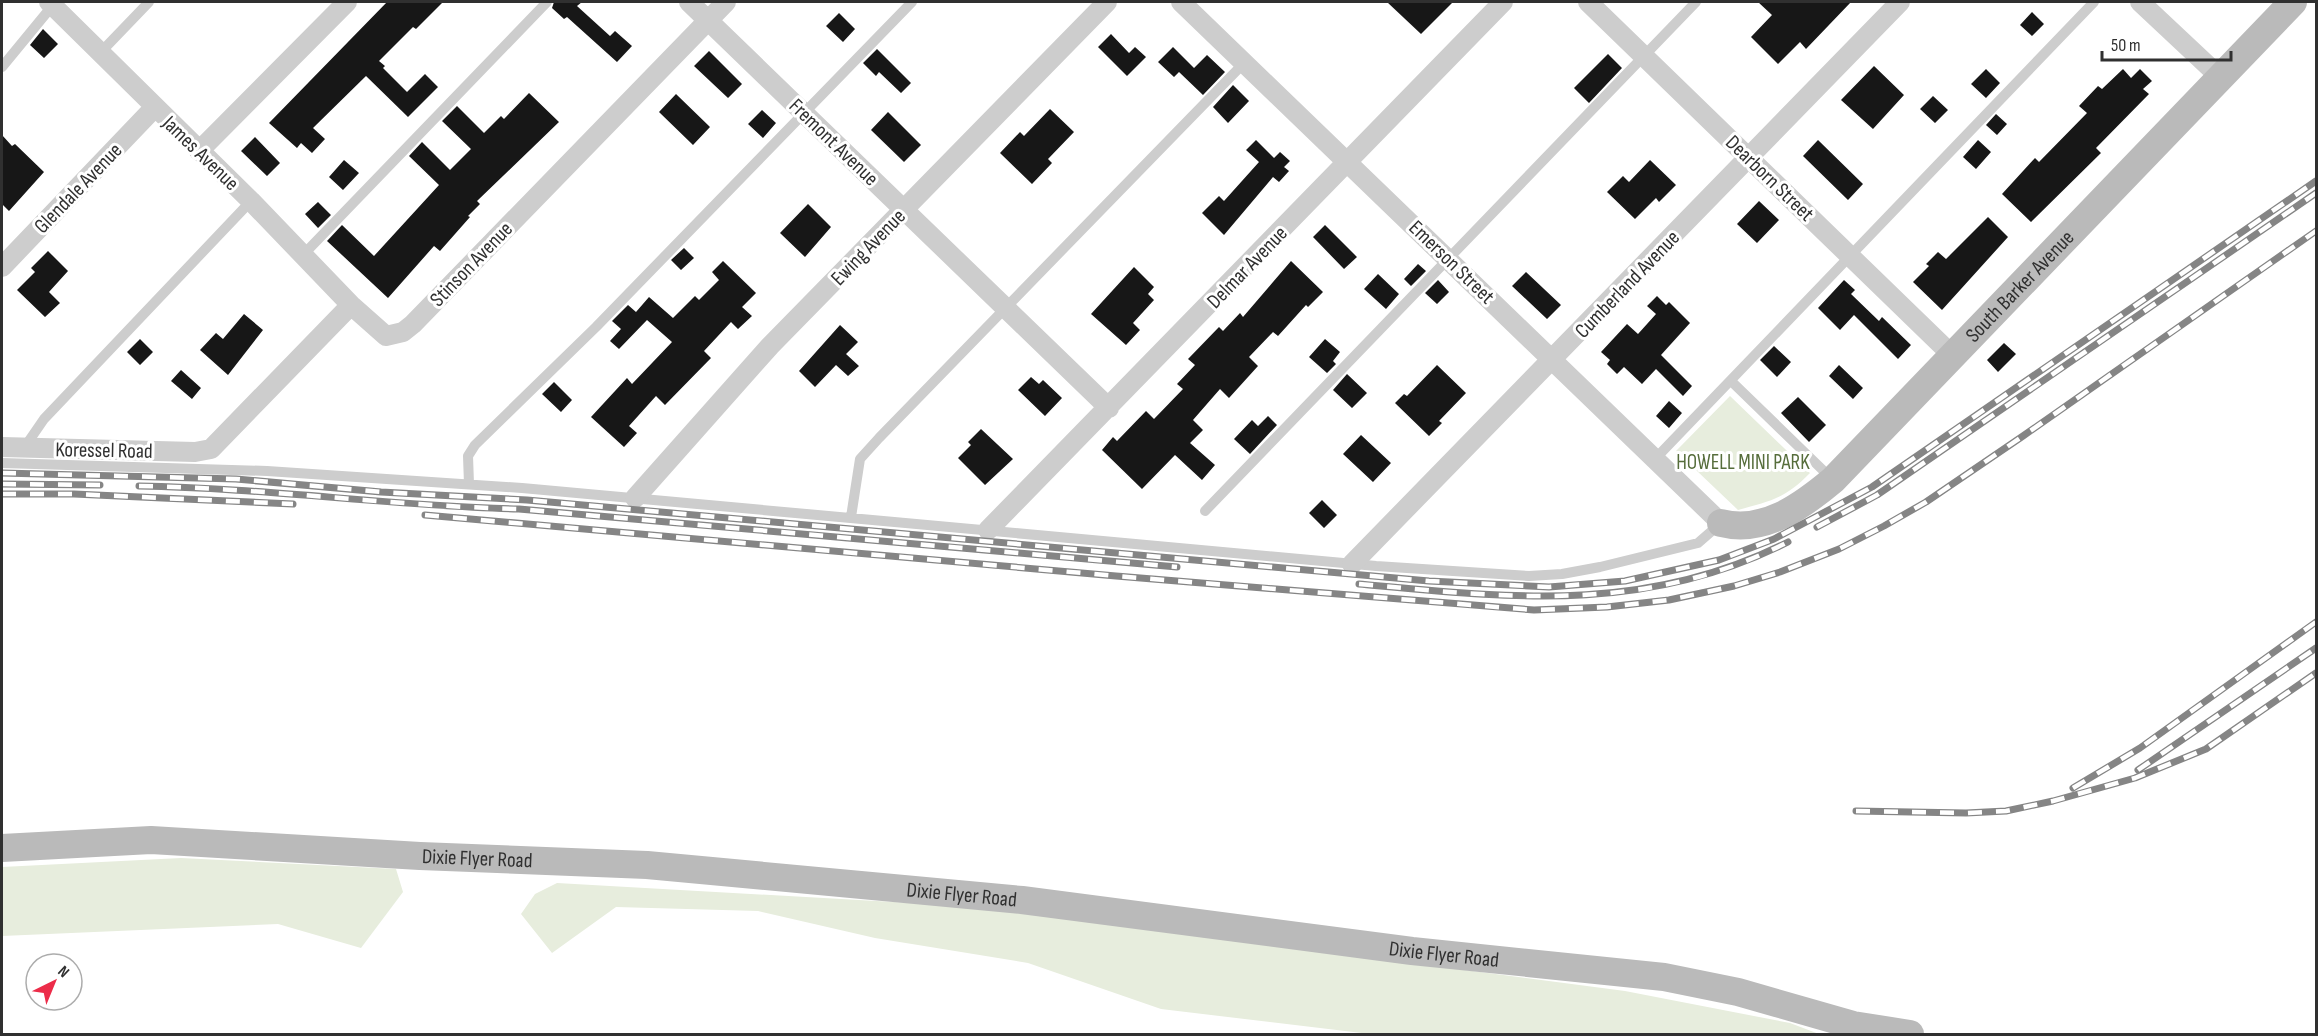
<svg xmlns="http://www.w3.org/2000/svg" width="2318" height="1036" viewBox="0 0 2318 1036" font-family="'Sofia Sans Condensed',sans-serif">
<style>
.green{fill:#e7eddd}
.building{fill:#171717}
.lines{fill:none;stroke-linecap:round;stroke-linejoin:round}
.lane{stroke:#cdcdcd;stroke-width:10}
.street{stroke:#cdcdcd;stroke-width:20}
.secondary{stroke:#bababa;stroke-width:28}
.rail-casing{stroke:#858585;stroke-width:7}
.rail{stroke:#fff;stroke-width:4.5;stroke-dasharray:14;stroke-linecap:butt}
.labels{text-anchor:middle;stroke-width:6;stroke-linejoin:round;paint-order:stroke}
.street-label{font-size:21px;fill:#303030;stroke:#fff}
.park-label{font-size:21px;fill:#566d3b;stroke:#fff}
</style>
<rect width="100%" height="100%" fill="#fff"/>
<!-- green -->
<path class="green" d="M1730 396 1810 473C1786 498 1771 501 1738 510L1676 451Z
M181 858 396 869 403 892 361 948 278 924 2 936V867Z
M557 883 982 907 1625 991 1790 1023 1819 1034H1370L1161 1009 1028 963 875 938 758 911 616 907 552 953 521 914 535 894Z"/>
<!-- building -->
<path class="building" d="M387 2H443L416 29 413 27 379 61 385 66 383 68 407 92 425 74 438 87 408 117 366 76 313 128 325 139 312 153 301 143 297 148 269 123Z
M554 2H582L577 6 610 36 615 31 632 46 617 62 567 17 564 19 552 8Z
M1387 2H1453L1421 34Z
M1758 2H1851L1806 49 1800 42 1778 64 1751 37 1772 15Z
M2032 12 2044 24 2032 36 2020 25Z
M839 13 855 29 843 42 826 26Z
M43 29 58 44 44 58 30 45Z
M1111 34 1129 53 1135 47 1146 57 1127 76 1098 47Z
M1173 47 1194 68 1207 55 1225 72 1203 95 1179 72 1174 77 1158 62Z
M877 49 911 83 901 93 879 72 876 76 863 63Z
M709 51 742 84 728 98 694 66Z
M1608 54 1622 68 1589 103 1574 88Z
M1874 66 1904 95 1873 129 1841 100Z
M1986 69 2000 83 1986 98 1971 84Z
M2123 69 2131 78 2140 69 2152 81 2143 89 2149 94 2096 148 2101 153 2031 222 2002 194 2035 158 2039 162 2087 113 2079 106 2098 86 2102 89Z
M1233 85 1249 101 1228 123 1213 107Z
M529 93 559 122 477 201 480 204 468 216 470 217 440 251 434 246 388 298 327 241 342 225 374 256 439 185 409 156 422 142 450 170 471 149 442 121 457 106 484 133 501 116 504 119Z
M676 94 710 127 693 145 659 112Z
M1933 96 1948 110 1935 123 1920 109Z
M1050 109 1074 132 1048 159 1052 163 1032 184 1000 153 1020 132 1024 136Z
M762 110 776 123 763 138 748 124Z
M888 112 921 145 904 162 871 130Z
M1996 114 2007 124 1997 135 1986 125Z
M2 135 12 146 15 144 44 172 9 211 2 204Z
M255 137 280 163 267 176 241 151Z
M1256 140 1274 158 1280 152 1290 161 1284 167 1289 171 1279 182 1273 177 1224 235 1202 213 1219 196 1224 201 1259 162 1246 150Z
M1818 140 1863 184 1848 200 1803 156Z
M1978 140 1991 152 1976 169 1963 157Z
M344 160 359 173 343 190 329 177Z
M1650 160 1676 185 1659 202 1656 198 1635 219 1607 192 1623 176 1629 182Z
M1759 201 1779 220 1757 243 1737 224Z
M318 202 331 215 318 228 305 214Z
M808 204 831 227 805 257 780 233Z
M1988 217 2008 237 1942 310 1913 282 1929 266 1926 264 1938 252 1946 259Z
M1325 225 1357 257 1344 269 1313 237Z
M684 248 694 258 681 270 671 260Z
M48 251 68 271 49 292 60 303 45 317 17 290 35 272 31 268Z
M723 261 756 293 742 307 752 316 738 329 731 322 704 351 711 358 665 405 656 396 629 426 637 433 624 447 591 417 627 378 632 384 672 342 647 320 619 349 610 341 621 329 612 321 628 305 636 312 649 297 673 318 695 296 699 300 719 280 712 272Z
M1291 261 1323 292 1308 307 1306 305 1278 336 1273 332 1249 357 1258 366 1229 398 1220 389 1193 420 1203 430 1190 443 1215 465 1202 480 1175 455 1142 489 1102 450 1113 437 1117 441 1146 411 1154 419 1183 389 1177 384 1195 365 1188 359 1219 327 1223 331 1240 313 1243 317Z
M1418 264 1426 271 1411 286 1404 279Z
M1134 267 1154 287 1148 294 1154 300 1133 323 1140 330 1126 345 1091 314Z
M1526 272 1561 305 1547 319 1512 286Z
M1378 274 1399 294 1386 309 1364 289Z
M1438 280 1449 292 1437 304 1425 293Z
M1844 280 1855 290 1851 294 1879 321 1882 317 1911 345 1898 359 1854 315 1840 330 1818 308Z
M1657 296 1666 305 1669 302 1690 323 1661 355 1692 386 1683 396 1656 369 1642 384 1624 367 1617 374 1607 364 1610 360 1601 352 1627 324 1638 334 1656 314 1647 306Z
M244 314 263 330 228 375 200 350 216 333 223 339Z
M840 325 858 342 846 354 859 366 848 376 836 365 815 387 799 371Z
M140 339 153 352 140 365 127 352Z
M1325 339 1340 352 1333 361 1336 364 1327 373 1309 357Z
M2004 343 2016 354 1998 372 1987 360Z
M1774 346 1791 362 1777 377 1760 360Z
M1437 365 1466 393 1439 421 1442 423 1429 436 1395 403 1404 394 1407 396Z
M1839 365 1863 388 1853 399 1829 376Z
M181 370 201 388 192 399 171 381Z
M1347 374 1367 393 1352 408 1333 390Z
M1031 377 1039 384 1043 380 1062 398 1045 416 1018 390Z
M554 382 572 400 561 412 542 394Z
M1798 397 1826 425 1809 442 1781 413Z
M1669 401 1682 413 1669 428 1656 416Z
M1268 416 1277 425 1250 454 1234 439 1252 420 1258 426Z
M981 429 1013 459 985 485 958 458 971 445 968 442Z
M1361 435 1391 463 1373 482 1343 454Z
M1322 500 1337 515 1324 528 1309 513Z"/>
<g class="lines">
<!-- lane -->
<path class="lane" d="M100 53 149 2
M2 67 53 5
M303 255 547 2
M1731 381 1832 479
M24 448 44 419 251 201
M1655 459 2094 2
M2 463 267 471 522 488 1376 566 1529 576 1562 574 1600 567 1698 543 1721 523
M469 484 468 456 475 445 596 327 912 2
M1205 511 1696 2
M851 517 860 459 879 438 1244 63"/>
<!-- street -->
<path class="street" d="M49 2 251 201 351 305 386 336 403 332 413 324 726 2
M689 2 1109 408
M1181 2 1721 523
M1588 2 1952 355
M2140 2 2220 77
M199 151 347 2
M2 267 154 108
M2 447 195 452 211 449 351 305
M635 498 770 346 1107 2
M988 530 1503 2
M1352 564 1900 2"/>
<!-- secondary -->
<g class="secondary">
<path id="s1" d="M1721 523C1764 534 1802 506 1833 480L2293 2"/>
<path id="s2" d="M2 848 151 840 420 856 647 865 1022 900 1412 951 1664 977 1738 992 1853 1025 1910 1034"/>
</g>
<defs>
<path id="rail" d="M2 473 236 479 381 492 527 500 1429 581 1549 587 1625 581 1719 560 1774 539 1872 487 2316 181
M2 484 100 485
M139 486C266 488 392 506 519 509L1177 567
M2 494H74L293 504
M425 515 1116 576 1534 610 1607 607 1669 600 1734 586 1780 572 1839 549 1884 526 1926 502 2023 436 2316 231
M1817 527 1877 495 2316 193
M1359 584C1512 598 1646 614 1788 542
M2138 770 2316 648
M2073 788 2140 748 2316 622
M1856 811 1966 813 2006 811 2053 801 2135 778 2206 749 2316 673"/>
</defs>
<!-- rail casing -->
<use href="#rail" class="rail-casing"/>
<!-- rail -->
<use href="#rail" class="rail"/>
</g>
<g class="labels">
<!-- street labels -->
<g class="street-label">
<text transform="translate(834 142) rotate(44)" y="7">Fremont Avenue</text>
<text transform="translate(201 153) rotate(44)" y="7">James Avenue</text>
<text transform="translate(1770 178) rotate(44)" y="7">Dearborn Street</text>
<text transform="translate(78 188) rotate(-46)" y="7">Glendale Avenue</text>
<text transform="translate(868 247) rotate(-46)" y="7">Ewing Avenue</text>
<text transform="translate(1452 262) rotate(44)" y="7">Emerson Street</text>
<text transform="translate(471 264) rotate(-46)" y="7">Stinson Avenue</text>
<text transform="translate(1247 267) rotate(-46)" y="7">Delmar Avenue</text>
<text transform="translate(1627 284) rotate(-46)" y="7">Cumberland Avenue</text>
<text dy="7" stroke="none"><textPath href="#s1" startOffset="394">South Barker Avenue</textPath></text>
<text transform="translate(104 450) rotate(1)" y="7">Koressel Road</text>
<text dy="7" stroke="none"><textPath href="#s2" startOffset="476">Dixie Flyer Road</textPath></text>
<text dy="7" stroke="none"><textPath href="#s2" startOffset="962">Dixie Flyer Road</textPath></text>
<text dy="7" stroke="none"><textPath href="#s2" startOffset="1448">Dixie Flyer Road</textPath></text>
</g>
<!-- park labels -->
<g class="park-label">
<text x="1743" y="469">HOWELL MINI PARK</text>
</g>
</g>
<!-- border -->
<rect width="2318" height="1036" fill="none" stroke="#303030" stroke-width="6"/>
<!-- north arrow -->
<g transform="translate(54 982) rotate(43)"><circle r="28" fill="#ffffff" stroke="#acacac" stroke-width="1.5"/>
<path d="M0-4.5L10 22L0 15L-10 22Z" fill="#ec2c49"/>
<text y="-9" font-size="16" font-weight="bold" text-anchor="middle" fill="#303030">N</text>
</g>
<!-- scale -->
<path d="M2102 51v9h129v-9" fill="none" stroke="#303030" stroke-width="3"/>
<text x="2111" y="51" font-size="18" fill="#303030" stroke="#ffffff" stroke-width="4.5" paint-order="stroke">50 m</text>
</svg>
